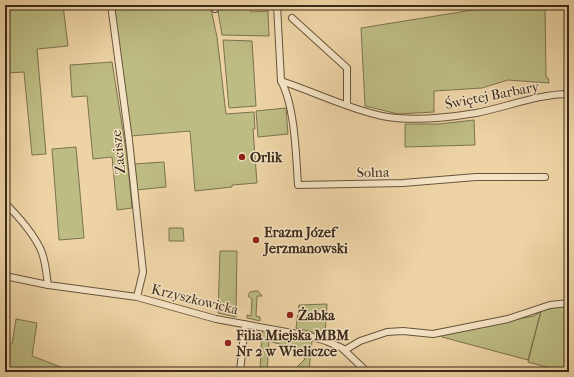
<svg xmlns="http://www.w3.org/2000/svg" width="574" height="377" viewBox="0 0 574 377" font-family="'IM FELL French Canon',serif">
<style>
.green{fill:#bdbc83;stroke:#7c724e}
.lines{fill:none;stroke-linecap:round;stroke-linejoin:round}
.minor-casing{stroke:#68543c;stroke-width:8}
.minor{stroke:#f4e3c4;stroke-width:6}
.poi-dot{fill:#8f2418;stroke:#f4e3c4;stroke-width:1.5}
.labels{text-anchor:middle;stroke-width:3;stroke-linejoin:round;paint-order:stroke}
.street-label{font-size:14px;fill:#3b2919;stroke:#f4e3c4}
.poi-label{font-size:14px;font-weight:bold;fill:#3b2919;stroke:#f4e3c4;text-anchor:start}
</style>
<rect width="100%" height="100%" fill="#eed4a5"/>
<filter id="stains"><feTurbulence type="fractalNoise" baseFrequency=".005" numOctaves="4"/><feColorMatrix values="0 0 0 0 .2 0 0 0 0 .09 0 0 0 0 .02 0 0 0 .5 -.17"/></filter>
<radialGradient id="worn" r=".72"><stop offset=".6" stop-color="#630" stop-opacity="0"/><stop offset="1" stop-color="#630" stop-opacity=".3"/></radialGradient>
<!-- green -->
<path class="green" d="M5 5H63L68 46 37 49 46 154 32 155 24 72 6 73Z
M113 5H210L217 37 226 114 254 112 255 129H253L257 183 232 185V187L195 191 190 131 131 136Z
M217 5H250L251 12 268 11 269 36 222 35Z
M504 5H545L546 77 548 78 549 83 508 80 482 88 434 91V112L398 114 365 106 361 28Z
M223 40 252 41 256 106 229 108Z
M112 62 127 156 132 208 117 210 112 157 93 159 87 96 72 97 70 65Z
M286 108 288 134 258 137 256 111Z
M474 120 475 145 405 147V124H439Z
M76 147 84 238 59 240 52 149Z
M164 162 166 187 136 190 134 164Z
M169 228H183L184 241H169Z
M220 251H237L236 317 218 313Z
M255 291H258L262 296H257L256 316 260 317V321L247 318V315L251 316 252 299 248 296 250 292Z
M327 304 325 335 296 328 299 305Z
M563 305H569V372L560 370 563 372H557V370L528 362 541 311 528 360 442 337 439 334 534 316 541 311Z
M16 319 37 323 32 356 66 369V372H5V343L12 344Z
M262 330 312 341 309 371 361 370 362 372H292L305 359 296 349 269 341 267 372H260Z"/>
<g class="lines">
<defs>
<path id="minor" d="M111 5 129 140 143 272 137 297
M214 5 215 9
M277 5 281 81
M292 18 347 68V105
M545 177H476L403 183 298 185C296 156 295 106 281 81 315 92 348 109 382 116 412 122 446 118 476 113 507 107 538 94 569 94
M5 203C18 216 32 232 40 248 46 260 46 273 48 285
M5 276 48 285 137 297 216 319 309 336 326 341 342 348 367 372
M345 350 360 341 387 332 403 331 433 334 508 319 550 305 569 303
M240 372 245 324"/>
</defs>
<!-- minor casing -->
<use href="#minor" class="minor-casing"/>
<!-- minor -->
<use href="#minor" class="minor"/>
</g>
<!-- markers -->
<g class="poi-dot">
<circle cx="242" cy="157" r="4"/>
<circle cx="256" cy="240" r="4"/>
<circle cx="290" cy="315" r="4"/>
<circle cx="228" cy="343" r="4"/>
</g>
<g class="labels">
<!-- street labels -->
<g class="street-label">
<text transform="translate(492 95) rotate(-11)" y="5">Świętej Barbary</text>
<text transform="translate(118 152) rotate(-96)" y="5">Zacisze</text>
<text transform="translate(373 172) rotate(-1)" y="5">Solna</text>
<text transform="translate(195 299) rotate(14)" y="5">Krzyszkowicka</text>
</g>
<!-- poi labels -->
<g class="poi-label">
<text x="250" y="162">Orlik</text>
<text x="264" y="237">Erazm Józef<tspan x="264" dy="16">Jerzmanowski</tspan></text>
<text x="298" y="320">Żabka</text>
<text x="236" y="340">Filia Miejska MBM<tspan x="236" dy="16">Nr 2 w Wieliczce</tspan></text>
</g>
</g>
<!-- margin -->
<rect width="574" height="377" fill="none" stroke="#eed4a5" stroke-width="20"/>
<rect x="6" y="6" width="562" height="365" fill="none" stroke="#3b2919" stroke-width="2"/>
<rect x="10" y="10" width="554" height="357" fill="none" stroke="#3b2919"/>
<rect width="100%" height="100%" filter="url(#stains)"/>
<rect width="100%" height="100%" fill="url(#worn)"/>
</svg>
